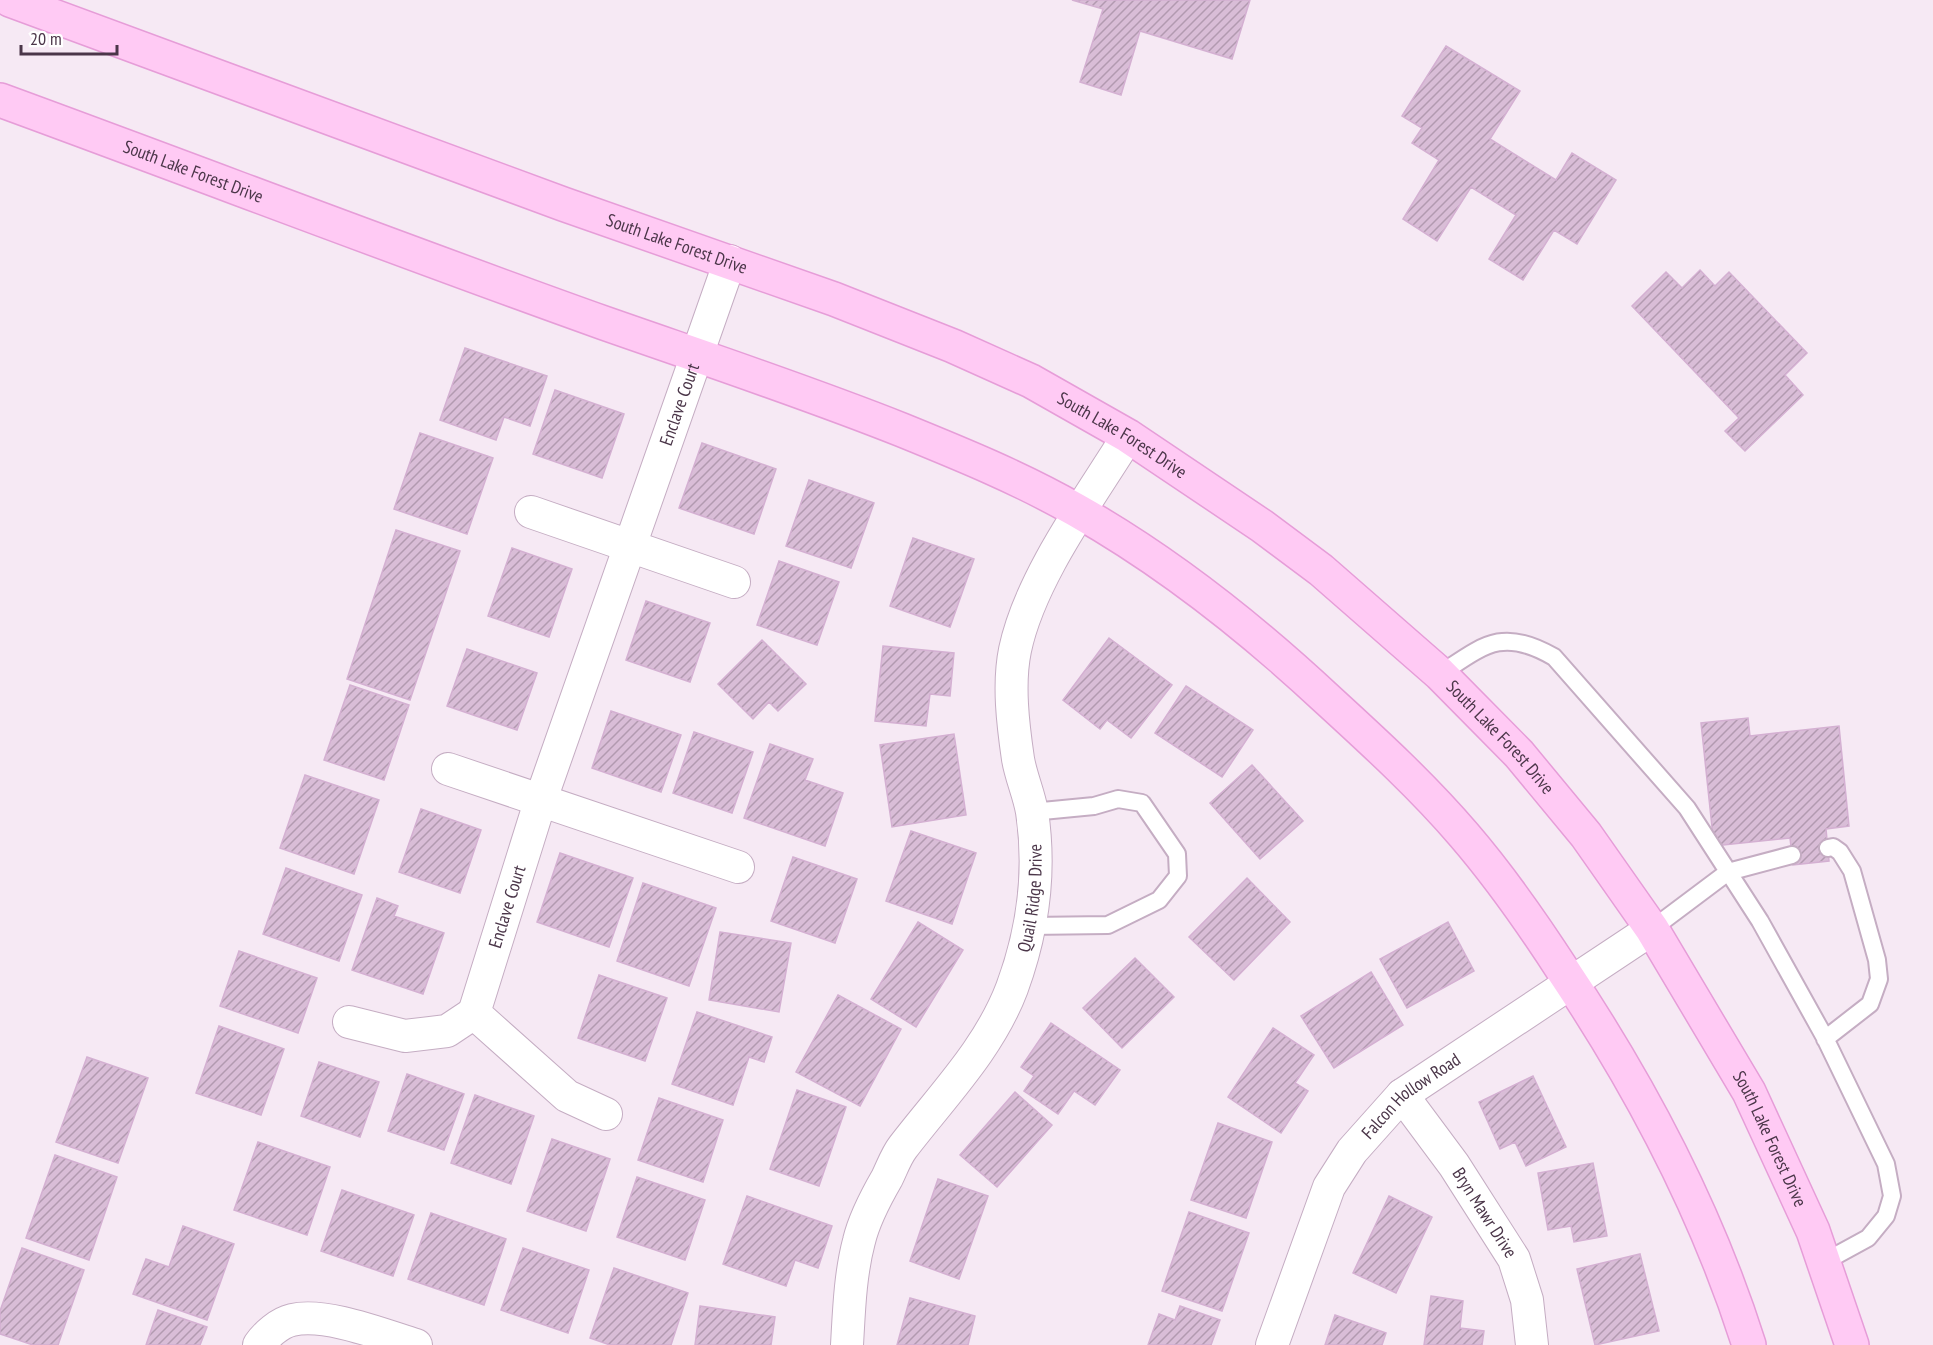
<svg xmlns="http://www.w3.org/2000/svg" width="1933" height="1345" viewBox="0 0 1933 1345" font-family="'PT Sans Narrow',sans-serif">
<style>
.building{fill:url(#building-hatch);stroke:#d4b0d2;stroke-width:1.5}
.lines{fill:none;stroke-linecap:round;stroke-linejoin:round}
.lane-casing{stroke:#c5adc3;stroke-width:20}
.street-casing{stroke:#c5adc3;stroke-width:34}
.secondary-casing{stroke:#e69dd8;stroke-width:36}
.lane{stroke:#fff;stroke-width:16}
.street{stroke:#fff;stroke-width:32}
.secondary{stroke:#ffcaf4;stroke-width:33}
.labels{text-anchor:middle;stroke-width:4.5;stroke-linejoin:round;paint-order:stroke}
.street-label{font-size:18px;fill:#4b3649;stroke:#fff}
</style>
<defs>
<pattern id="building-hatch" width="6" height="6" patternUnits="userSpaceOnUse" patternTransform="scale(1.5)"><rect width="6" height="6" fill="#d9bdd7"/><path d="M-1 1l2-2M0 6l6-6M5 7l2-2" fill="none" stroke="#b29ab0"/></pattern>
</defs>
<rect width="100%" height="100%" fill="#f6e9f4"/>
<!-- building -->
<path class="building" d="M1072 0H1250L1232 59 1140 31 1121 95 1080 82 1103 9Z
M1446 46 1520 91 1490 139 1556 180 1572 153 1616 180 1577 244 1554 230 1523 280 1489 259 1516 215 1471 187 1437 241 1403 219 1439 160 1412 143 1422 128 1402 116Z
M1700 270 1715 286 1729 272 1807 353 1785 375 1803 395 1745 451 1725 431 1739 418 1632 306 1666 272 1682 288Z
M465 348 547 376 530 426 504 417 496 440 440 420Z
M555 390 624 414 602 478 533 454Z
M420 433 493 458 467 534 394 509Z
M702 443 776 469 754 534 679 508Z
M809 480 874 503 851 568 786 546Z
M396 530 460 551 410 700 347 679Z
M913 538 974 559 950 627 890 606Z
M512 548 572 569 549 637 488 616Z
M779 561 839 582 817 645 757 625Z
M646 601 710 623 690 682 626 660Z
M1109 638 1172 685 1131 738 1107 720 1100 729 1063 700Z
M762 640 806 684 778 711 769 702 753 719 718 684Z
M883 646 954 653 950 696 930 694 926 726 875 721Z
M467 649 537 673 517 730 447 706Z
M350 685 409 705 384 780 324 760Z
M1186 686 1253 730 1222 777 1155 733Z
M611 711 681 735 661 792 592 768Z
M1748 718 1750 736 1839 726 1849 826 1826 829 1829 861 1793 865 1790 838 1714 846 1701 723Z
M694 732 753 752 732 813 673 793Z
M954 734 966 815 892 827 880 745Z
M770 744 813 759 805 780 843 793 825 846 744 818Z
M1252 765 1303 821 1260 859 1210 803Z
M305 775 379 800 354 874 280 848Z
M421 809 481 830 460 893 399 872Z
M911 831 976 853 952 924 886 901Z
M560 853 633 878 609 947 537 922Z
M793 857 857 879 835 943 771 921Z
M286 868 362 895 339 961 263 934Z
M1247 878 1290 922 1234 980 1189 937Z
M643 883 716 908 689 986 617 961Z
M377 898 398 906 394 916 444 933 423 994 352 970Z
M918 922 963 950 916 1027 871 999Z
M1448 922 1474 971 1407 1008 1380 959Z
M720 932 791 943 779 1012 709 1000Z
M239 951 317 978 298 1033 220 1006Z
M1135 958 1174 997 1122 1048 1083 1008Z
M1371 972 1403 1025 1334 1068 1301 1016Z
M599 975 667 998 645 1061 578 1038Z
M838 995 901 1029 860 1106 796 1072Z
M697 1012 772 1037 764 1062 749 1057 733 1105 672 1084Z
M1051 1023 1120 1070 1095 1105 1074 1091 1058 1114 1024 1091 1034 1076 1021 1067Z
M219 1026 284 1049 261 1115 196 1093Z
M1273 1028 1314 1055 1295 1083 1308 1091 1281 1133 1228 1097Z
M87 1057 148 1078 118 1163 56 1142Z
M319 1062 379 1082 360 1137 301 1116Z
M407 1074 464 1094 444 1150 388 1131Z
M1533 1076 1566 1147 1526 1166 1515 1142 1500 1149 1479 1102Z
M797 1090 846 1107 819 1186 770 1169Z
M1015 1092 1052 1125 997 1187 960 1155Z
M475 1095 534 1116 511 1184 451 1163Z
M659 1098 723 1120 703 1182 638 1160Z
M1218 1123 1272 1142 1246 1218 1191 1200Z
M552 1139 610 1159 586 1231 527 1211Z
M258 1142 330 1167 307 1235 234 1210Z
M55 1155 117 1177 89 1260 26 1238Z
M1593 1163 1607 1236 1574 1242 1571 1226 1548 1230 1538 1173Z
M637 1177 705 1200 685 1260 617 1237Z
M938 1179 988 1196 959 1279 910 1261Z
M342 1190 414 1215 393 1276 321 1251Z
M747 1196 832 1226 818 1268 795 1260 786 1286 723 1264Z
M1389 1196 1432 1217 1396 1293 1353 1273Z
M1189 1212 1249 1233 1222 1311 1162 1291Z
M431 1213 506 1239 484 1305 408 1279Z
M183 1226 234 1244 207 1320 133 1294 146 1259 169 1267Z
M22 1248 84 1270 58 1345H33L0 1334V1311Z
M523 1248 589 1270 568 1333 501 1310Z
M1640 1254 1659 1331 1595 1345 1577 1269Z
M614 1268 688 1293 671 1345H610L590 1338Z
M1431 1296 1463 1301 1460 1328 1484 1331 1482 1345H1424Z
M910 1298 975 1316 968 1345H897Z
M700 1306 775 1317 771 1345H695Z
M1180 1306 1220 1320 1211 1345H1148L1159 1314 1175 1320Z
M158 1310 207 1327 200 1345H146Z
M1335 1315 1386 1333 1382 1345H1325Z"/>
<g class="lines">
<defs>
<path id="lane" d="M1440 674C1484 645 1502 627 1554 657L1687 808 1760 921 1824 1036 1886 1164 1892 1196 1886 1216 1868 1238 1824 1262
M1029 926 1108 925 1159 900 1178 876 1177 854 1142 803 1118 799 1094 806 1032 812
M1652 929 1728 872 1792 855
M1825 1039 1870 1004 1879 979 1877 960 1852 871 1840 852 1833 847 1828 848"/>
<g id="street">
<path d="M531 512 734 582"/>
<path d="M448 769 738 867"/>
<path d="M349 1022 405 1036 447 1031 474 1013"/>
<path id="s1" d="M1402 1095 1454 1165 1514 1259 1527 1300 1532 1345"/>
<path id="s2" d="M606 1114 567 1096 474 1013 540 802 730 261"/>
<path d="M259 1345C266 1335 279 1323 292 1320 326 1312 383 1335 416 1345"/>
<path id="s3" d="M847 1345C849 1311 850 1275 859 1241 864 1220 876 1197 887 1178 892 1168 896 1156 903 1147 942 1096 989 1049 1012 988 1033 931 1041 872 1032 812 1029 794 1021 777 1018 759 1013 725 1008 684 1015 650 1030 578 1089 499 1128 436"/>
<path id="s4" d="M1272 1345 1329 1187 1352 1151 1402 1095 1652 929"/>
</g>
<g id="secondary">
<path id="s5" d="M10 0 563 204 834 299 953 346 1031 381 1128 436 1262 526 1321 570 1440 674 1519 754 1586 835 1652 929 1749 1092 1813 1231 1852 1345"/>
<path id="s6" d="M0 100C202 174 402 251 604 323 704 358 804 391 902 430 961 454 1020 478 1076 510 1168 562 1251 628 1328 700 1375 743 1423 787 1464 835 1501 878 1533 924 1564 972 1641 1087 1707 1212 1749 1345"/>
</g>
</defs>
<!-- lane casing -->
<use href="#lane" class="lane-casing"/>
<!-- street casing -->
<use href="#street" class="street-casing"/>
<!-- secondary casing -->
<use href="#secondary" class="secondary-casing"/>
<!-- lane -->
<use href="#lane" class="lane"/>
<!-- street -->
<use href="#street" class="street"/>
<!-- secondary -->
<use href="#secondary" class="secondary"/>
</g>
<g class="labels">
<!-- street labels -->
<g class="street-label">
<text dy="6" stroke="none"><textPath href="#s6" startOffset="206">South Lake Forest Drive</textPath></text>
<text dy="6" stroke="none"><textPath href="#s5" startOffset="710">South Lake Forest Drive</textPath></text>
<text dy="6" stroke="none"><textPath href="#s2" startOffset="810">Enclave Court</textPath></text>
<text dy="6" stroke="none"><textPath href="#s5" startOffset="1196">South Lake Forest Drive</textPath></text>
<text dy="6" stroke="none"><textPath href="#s5" startOffset="1682">South Lake Forest Drive</textPath></text>
<text dy="6" stroke="none"><textPath href="#s3" startOffset="495">Quail Ridge Drive</textPath></text>
<text dy="6" stroke="none"><textPath href="#s2" startOffset="279">Enclave Court</textPath></text>
<text dy="6" stroke="none"><textPath href="#s4" startOffset="292">Falcon Hollow Road</textPath></text>
<text dy="6" stroke="none"><textPath href="#s5" startOffset="2168">South Lake Forest Drive</textPath></text>
<text dy="6" stroke="none"><textPath href="#s1" startOffset="144">Bryn Mawr Drive</textPath></text>
</g>
</g>
<!-- scale -->
<path d="M21 45v9h96v-9" fill="none" stroke="#4b3649" stroke-width="3"/>
<text x="30" y="45" font-size="18" fill="#4b3649" stroke="#ffffff" stroke-width="4.5" paint-order="stroke">20 m</text>
</svg>
